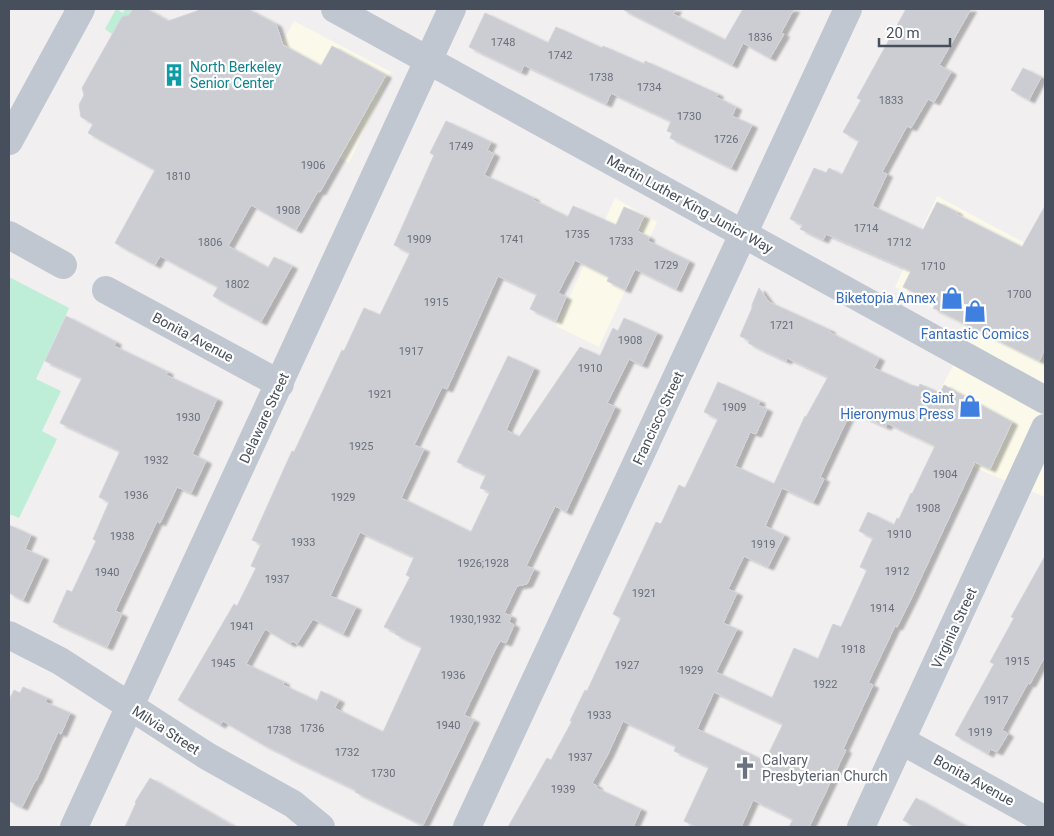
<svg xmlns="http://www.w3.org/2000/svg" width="1054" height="836" viewBox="0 0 1054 836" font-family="Roboto,sans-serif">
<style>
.commercial{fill:#fbf9e9}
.green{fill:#beeed8}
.building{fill:#cccdd3;stroke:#d3d4da;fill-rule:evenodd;filter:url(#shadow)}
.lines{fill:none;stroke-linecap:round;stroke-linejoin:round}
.minor{stroke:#c0c7d0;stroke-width:28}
.labels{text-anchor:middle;stroke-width:4.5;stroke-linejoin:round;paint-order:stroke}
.number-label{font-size:11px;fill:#686e7a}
.culture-label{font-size:14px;fill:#0d838f;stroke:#fff;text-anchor:start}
.street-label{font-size:14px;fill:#474f5c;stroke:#fff}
.shop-label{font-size:14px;fill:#366cbe;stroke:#fff;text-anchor:end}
.worship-label{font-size:14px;fill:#5b616d;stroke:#fff;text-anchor:start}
</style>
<defs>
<filter id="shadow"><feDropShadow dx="5.5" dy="3" stdDeviation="1" flood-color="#0004"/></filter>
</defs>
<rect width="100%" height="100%" fill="#f1efef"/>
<!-- commercial -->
<path class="commercial" d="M294 21 391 72 349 163 286 128 222 151Z
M937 196 1045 254V497L989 474 917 439 943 384 973 331 895 287Z
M615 198 657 222 599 347 556 326Z"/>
<!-- green -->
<path class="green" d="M116 9 123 13 125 9H135L132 10 129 15 122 17 112 34 105 29Z
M9 277 69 308 36 379 61 391 42 431 57 439 19 518 9 514Z"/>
<!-- building -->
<path class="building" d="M133 9H147L168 21 197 11 199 9H248L276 24 283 45 321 66 332 46 386 75 320 192 318 191 296 230 251 205 228 246 268 268 274 257 292 266 261 322 213 296 218 287 160 256 155 265 115 243 155 170 88 133 93 124 81 117 79 105 84 95 82 88 122 17 129 15Z
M622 9H676L673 14 725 40 743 9H794L781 33 784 34 770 58 743 43 732 65Z
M906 9H971L939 65 951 72 934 102 928 99 911 128 907 126 882 172 887 174 872 206 923 230 937 202 957 212 956 214 1022 247 1045 206V348L1039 361 933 308 936 303 903 287 911 271 826 234 823 240 800 229 803 225 790 219 814 168 826 173 829 168 842 175 859 141 843 132 861 100 857 98Z
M485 13 548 43 556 27 602 48 603 46 644 64 645 61 718 94 716 97 736 107 732 116 752 125 731 168 670 138 672 133 667 131 671 121 611 93 606 104 524 65 521 72 469 47Z
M1023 68 1041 77 1029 100 1011 90Z
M446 121 491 142 487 150 494 154 484 175 534 198 533 200 568 217 573 206 616 225 624 207 644 216 637 231 649 237 648 241 689 261 676 289 635 269 625 290 607 281 609 277 575 260 558 293 566 297 556 321 530 309 537 294 498 276 447 389 442 387 414 445 424 449 401 498 471 532 490 492 480 488 486 475 457 462 508 356 534 368 506 430 519 437 580 347 600 356 613 328 618 331 624 318 657 333 642 365 629 359 607 403 615 407 566 512 555 506 526 566 534 569 527 584 517 586 504 613 511 616 509 622 514 625 506 643 500 641 496 648 464 715 474 720 423 825 355 792 356 790 285 756V755L264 745 223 721 220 725 178 700 234 604 237 606 256 568 251 566 261 544 252 540 292 451 294 452 342 350 344 351 364 308 380 315 410 253 394 245 434 155 430 153ZM360 532 414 557 406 575 410 577 384 627 396 632 395 634 422 647 383 732 338 710 335 707 339 700 321 691 317 701 283 685 284 682 246 664 265 629 290 644 292 641 297 644 313 619 343 634 356 607 330 596Z
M759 288 769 302 830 330 829 332 879 358 874 368 911 385 919 387 920 384 940 393 944 385 1012 422 990 469 975 462 912 597 897 627 895 626 868 683 873 685 843 749 846 750 809 827H789L793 819 753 800 741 827H697L684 821 709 767 674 751 676 746 623 721 608 754 592 783 597 786 596 788 641 809 633 827H508L547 758 551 760 572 721H570L585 690 587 691 621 618 613 614 656 522 661 524 679 485 685 488 718 419 704 412 718 382 760 401 758 405 767 409 756 434 750 432 735 466 774 484 805 416 806 417 828 377 787 358 786 361 760 349 748 343 750 341 740 336 752 308V305ZM851 411 886 427 887 423 935 446 912 494 911 493 899 519 897 518 894 525 868 512 859 531 873 538 860 567 867 570 841 627 833 624 818 659 794 648 772 698 716 672 737 629 723 623 737 593 728 589 744 556 768 567 784 535 765 526 782 488 813 502 824 479 820 477ZM714 692 783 724 765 761 697 729Z
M66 316 116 342 114 346 168 372 166 375 217 399 192 454 206 461 191 493 177 487 160 523 157 521 115 611 122 614 107 647 53 622 67 590 72 592 96 541 93 539 109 502 99 497 120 451 60 423 82 378 45 361Z
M9 525 31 535 25 549 43 557 23 600 9 593Z
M1045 556V656L1030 684 1028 683 1002 730 1008 734 997 752 990 749 988 754 955 735 994 664 990 662 1014 618 1011 617Z
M23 687 47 698 45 702 70 713 61 734 58 732 36 781H35L22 807 9 801V700L14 690 20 693Z
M150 778 235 827H125L136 803 135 802Z
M916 798 967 827H915L903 820Z"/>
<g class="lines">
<!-- minor -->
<path class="minor" d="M335 9 1045 400
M9 141 81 9
M9 235 63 265
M106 290 280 384
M9 635 60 661 207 756 293 804 321 827
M902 741 1045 820
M74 827 452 9
M467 827 848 9
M861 827 1045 428"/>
</g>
<!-- icons -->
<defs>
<symbol id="building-bare" viewBox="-9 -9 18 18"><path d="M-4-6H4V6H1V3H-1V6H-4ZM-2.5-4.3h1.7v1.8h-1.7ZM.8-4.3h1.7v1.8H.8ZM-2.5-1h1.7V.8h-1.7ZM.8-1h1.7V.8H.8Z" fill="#0f9aa8" stroke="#fff" stroke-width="2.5" paint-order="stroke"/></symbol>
<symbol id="shop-bare" viewBox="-9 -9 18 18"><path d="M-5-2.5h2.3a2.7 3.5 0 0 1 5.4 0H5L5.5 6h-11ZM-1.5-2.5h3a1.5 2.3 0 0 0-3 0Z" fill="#3f7fe0" stroke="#fff" stroke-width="2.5" paint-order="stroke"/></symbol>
<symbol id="church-bare" viewBox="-9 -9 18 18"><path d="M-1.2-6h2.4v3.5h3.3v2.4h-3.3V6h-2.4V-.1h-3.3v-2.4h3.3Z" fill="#6b7280" stroke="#fff" stroke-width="2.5" paint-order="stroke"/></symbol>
</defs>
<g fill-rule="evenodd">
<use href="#building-bare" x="158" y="59" width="32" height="32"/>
<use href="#shop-bare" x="936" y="282" width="32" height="32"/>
<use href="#shop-bare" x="959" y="295" width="32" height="32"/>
<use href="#shop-bare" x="954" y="390" width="32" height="32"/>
<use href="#church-bare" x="729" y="752" width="32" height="32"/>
</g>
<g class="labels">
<!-- number labels -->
<g class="number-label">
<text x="760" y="41">1836</text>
<text x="503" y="46">1748</text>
<text x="560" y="59">1742</text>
<text x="601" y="81">1738</text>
<text x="649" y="91">1734</text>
<text x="891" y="104">1833</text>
<text x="689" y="120">1730</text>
<text x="726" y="143">1726</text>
<text x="461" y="150">1749</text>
<text x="313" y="169">1906</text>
<text x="178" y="180">1810</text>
<text x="288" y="214">1908</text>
<text x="866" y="232">1714</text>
<text x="577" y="238">1735</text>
<text x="419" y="243">1909</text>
<text x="512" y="243">1741</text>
<text x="621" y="245">1733</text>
<text x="210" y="246">1806</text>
<text x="899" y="246">1712</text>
<text x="666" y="269">1729</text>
<text x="933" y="270">1710</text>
<text x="237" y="288">1802</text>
<text x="1019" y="298">1700</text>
<text x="436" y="306">1915</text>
<text x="782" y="329">1721</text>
<text x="630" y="344">1908</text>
<text x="411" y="355">1917</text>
<text x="590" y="372">1910</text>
<text x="380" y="398">1921</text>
<text x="734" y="411">1909</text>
<text x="188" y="421">1930</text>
<text x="361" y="450">1925</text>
<text x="156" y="464">1932</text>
<text x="945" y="478">1904</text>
<text x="136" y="499">1936</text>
<text x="343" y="501">1929</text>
<text x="928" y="512">1908</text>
<text x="899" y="538">1910</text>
<text x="122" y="540">1938</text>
<text x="303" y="546">1933</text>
<text x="763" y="548">1919</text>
<text x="483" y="567">1926;1928</text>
<text x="897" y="575">1912</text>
<text x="107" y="576">1940</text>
<text x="277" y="583">1937</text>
<text x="644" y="597">1921</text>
<text x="882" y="612">1914</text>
<text x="475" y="623">1930,1932</text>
<text x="242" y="630">1941</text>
<text x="853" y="653">1918</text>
<text x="1017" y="665">1915</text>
<text x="223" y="667">1945</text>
<text x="627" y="669">1927</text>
<text x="691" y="674">1929</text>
<text x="453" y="679">1936</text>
<text x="825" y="688">1922</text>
<text x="996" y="704">1917</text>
<text x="599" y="719">1933</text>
<text x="448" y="729">1940</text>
<text x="312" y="732">1736</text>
<text x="279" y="734">1738</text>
<text x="980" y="736">1919</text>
<text x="347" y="756">1732</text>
<text x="580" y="761">1937</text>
<text x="383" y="777">1730</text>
<text x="563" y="793">1939</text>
</g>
<!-- culture labels -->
<g class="culture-label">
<text x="190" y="72">North Berkeley<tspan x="190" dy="16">Senior Center</tspan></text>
</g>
<!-- street labels -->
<g class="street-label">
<text transform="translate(690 204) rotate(29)" y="5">Martin Luther King Junior Way</text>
<text transform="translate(193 337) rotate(28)" y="5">Bonita Avenue</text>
<text transform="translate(264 418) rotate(-65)" y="5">Delaware Street</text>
<text transform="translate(658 418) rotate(-65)" y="5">Francisco Street</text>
<text transform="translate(954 628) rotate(-65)" y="5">Virginia Street</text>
<text transform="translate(166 730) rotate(33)" y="5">Milvia Street</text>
<text transform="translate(974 780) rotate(29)" y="5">Bonita Avenue</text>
</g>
<!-- shop labels -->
<g class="shop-label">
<text x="936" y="303">Biketopia Annex</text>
<text x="975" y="339" text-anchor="middle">Fantastic Comics</text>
<text x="954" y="403">Saint<tspan x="954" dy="16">Hieronymus Press</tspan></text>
</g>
<!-- worship labels -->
<g class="worship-label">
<text x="762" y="765">Calvary<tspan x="762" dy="16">Presbyterian Church</tspan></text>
</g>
</g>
<!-- border -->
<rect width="1054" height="836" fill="none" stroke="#474f5c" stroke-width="20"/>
<!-- scale -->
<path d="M879 38v8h71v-8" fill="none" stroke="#474f5c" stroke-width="2.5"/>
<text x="886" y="38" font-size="15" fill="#474f5c" stroke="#ffffff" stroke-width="4" paint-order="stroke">20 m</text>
</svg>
